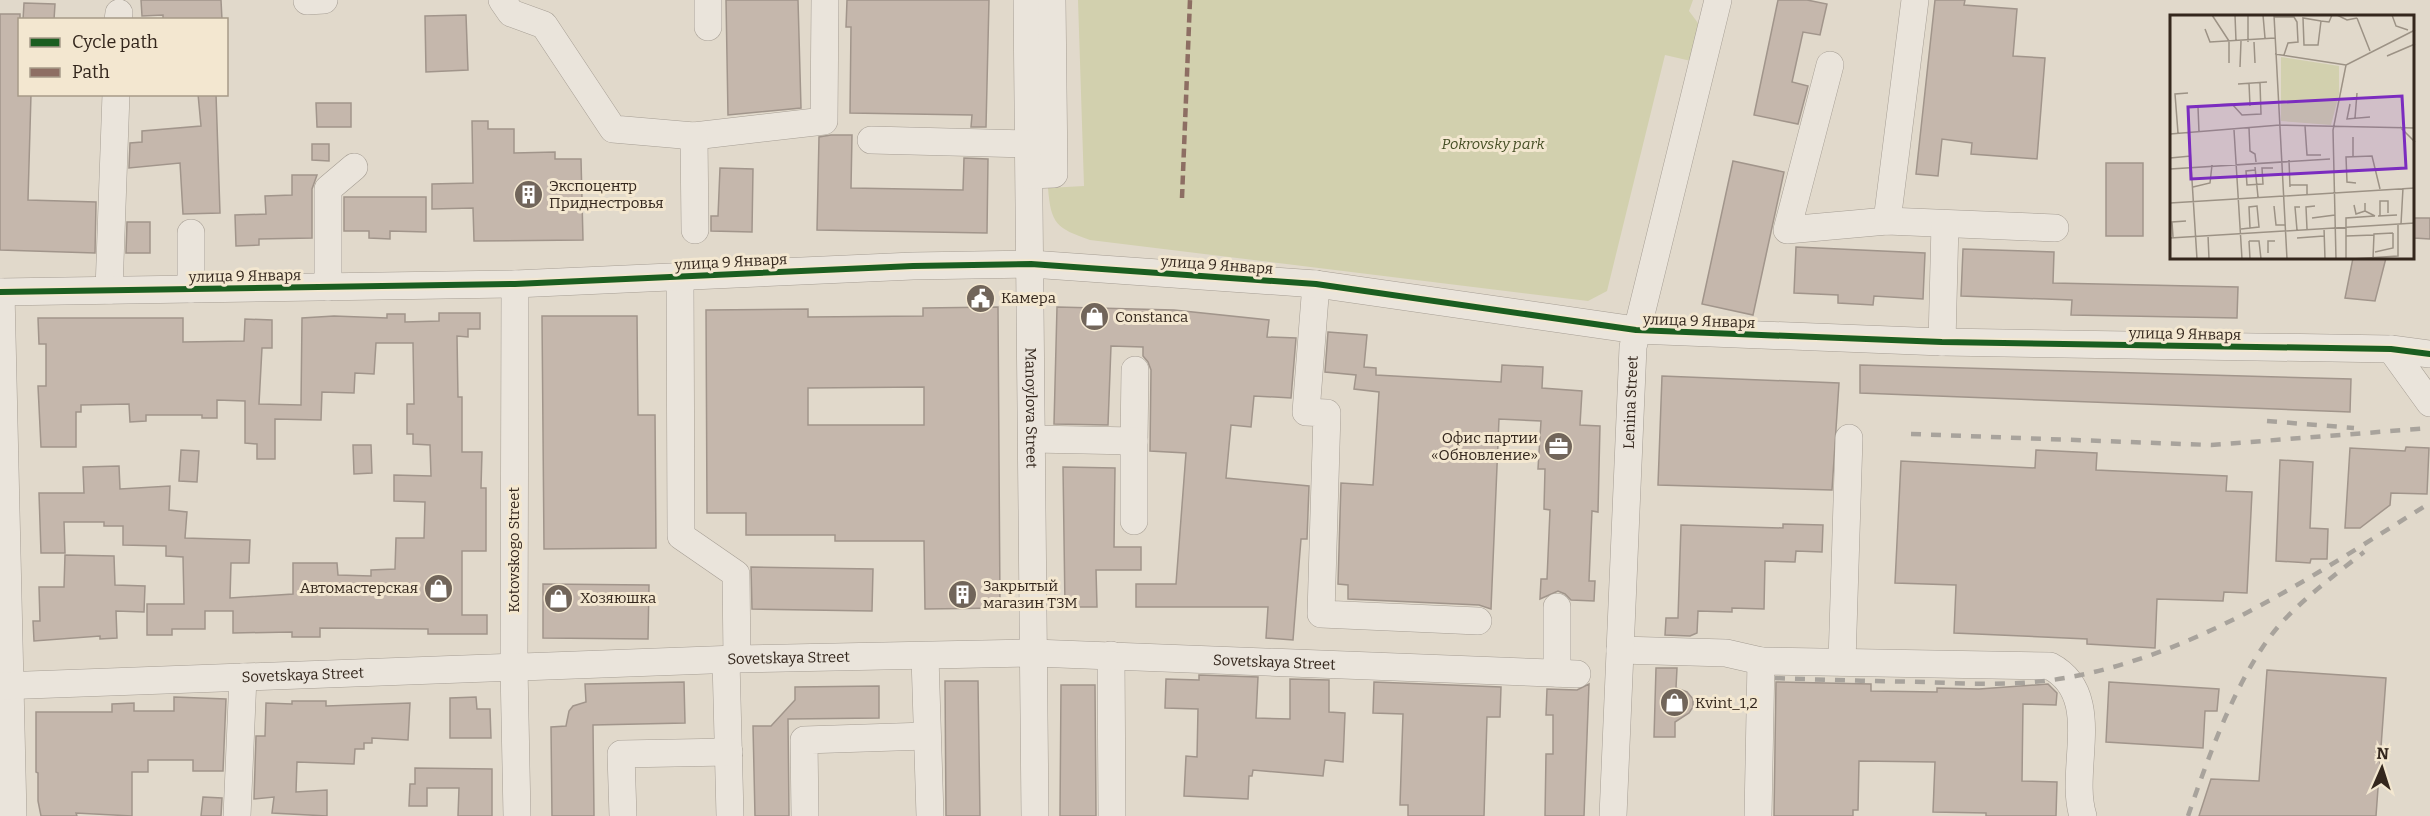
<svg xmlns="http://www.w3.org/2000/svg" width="2430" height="816" viewBox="0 0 2430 816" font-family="Bitter,serif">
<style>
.green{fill:#d2d0ae}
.building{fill:#c5b7ac;stroke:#a1958b;stroke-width:1.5;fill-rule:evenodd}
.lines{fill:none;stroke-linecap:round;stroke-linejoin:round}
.minor-casing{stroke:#a69e94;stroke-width:28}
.minor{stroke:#eae4db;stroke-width:27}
.rail{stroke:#a8a39c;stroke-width:4.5;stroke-dasharray:10 10;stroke-linecap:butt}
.quiet{stroke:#8d6e63;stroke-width:4.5;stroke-dasharray:9 4.5;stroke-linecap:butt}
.cycleway-casing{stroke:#f3e7d0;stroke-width:10}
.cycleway{stroke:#1b5e20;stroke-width:6}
.labels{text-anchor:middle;stroke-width:6;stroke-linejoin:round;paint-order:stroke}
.park-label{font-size:15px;font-style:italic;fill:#464f25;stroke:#f3e7d0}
.poi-label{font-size:15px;fill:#34271d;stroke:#f3e7d0;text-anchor:start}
.street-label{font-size:15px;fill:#34271d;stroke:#f3e7d0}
.inset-road{fill:none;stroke:#9c9285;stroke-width:1.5}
.view{fill:#7b2cbf;fill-opacity:0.15;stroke:#7b2cbf;stroke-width:3}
.inset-edge{fill:none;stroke:#34271d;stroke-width:3}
</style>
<rect width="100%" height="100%" fill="#e1d9cb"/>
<!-- green -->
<path class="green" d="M1078 0H1693L1689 11 1701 27 1691 61 1665 55 1607 291 1588 301 1090 240C1056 228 1051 224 1048 188L1084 186Z"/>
<!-- building -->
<path class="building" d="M141 0H221L222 20H163V15L142 16Z
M726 0H798L801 108 728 115Z
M847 0H989L986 127H971L972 115 850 113 851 27H846Z
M1778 0H1807L1827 4 1820 35 1803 32 1792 82 1808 86 1798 124 1754 115Z
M1935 0H1965L1964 5 2017 9 2013 56 2045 58 2037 159 1971 154 1972 143 1942 139 1938 176 1916 174Z
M24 3 55 4 54 20H23Z
M0 14H20V94H31L28 200 96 202 95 253 0 250Z
M466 15 468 70 426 72 425 16Z
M198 94H216L220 213 183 214 180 163 129 168 130 143 142 142V131L201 126Z
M316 103H351V127H317Z
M472 121H488V129H514V153L555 152V159H581L583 240 474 241 473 208 432 209V184L473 183Z
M831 135H852L851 188 963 190 964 158 988 159 987 233 817 230 819 137Z
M312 144H329V161L312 160Z
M1733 161 1784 172 1753 315 1702 304Z
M2106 163H2143V236H2106Z
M720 168 753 169 752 232 711 231V216H718Z
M292 175H317L312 189V238L259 239V245L236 246 235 215 266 214 265 196 292 195Z
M344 197H426V232L390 231V239L369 238V231H344Z
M2414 218H2430V239L2414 238Z
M127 222H150V253H126Z
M1796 247 1925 253 1923 299 1874 296 1873 305 1838 303V295L1794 293Z
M1963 249 2054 252 2053 283 2238 287 2237 318 2071 315 2072 300 1961 296Z
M2353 258H2386L2375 301 2345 298Z
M998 307 1000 608 925 609 924 541H835V535H746V513H707L706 310 808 309V317L923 316V308ZM924 387V425H808V388Z
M1057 307 1174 310 1269 320 1267 337 1296 338 1291 398 1254 396 1251 427 1231 425 1226 478 1309 486 1307 539H1301L1293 640 1266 638 1268 607H1136V584H1176L1186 453 1150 451 1151 370 1148 362 1143 356V347L1111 346 1108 425 1054 424Z
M439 313H480V329H468V337L457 336 458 397H462V452H482L481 488H486V551H462V615H487V634H428V629L320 628V637H292V632L233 633V611H205V629H172V635H147V604H184L183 557 166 556V546L123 545V526H104V522H64L65 553H41L39 493H84L83 467 119 466 120 489 170 486 169 510 187 512 185 538 250 540 249 563H231L230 598 293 594V563H337L338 575 371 576V570L395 569 396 538H424L425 502 394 501V475L431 476 430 445 413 444V434H407V404H414L413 343H376L374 374 355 373 354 393 322 392 321 420 275 419V459H257V444L245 443V401L217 400V418H202V415H146V421L130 422 129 404 81 405V412H76V447H41L38 386H46V344H39L38 318H183V342L244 341 245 319 272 320V348H262L259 404 301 405 302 318 334 316 387 318V314H405V322L439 321Z
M542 316H637L638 415H655L656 548 544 549Z
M1328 332 1367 335 1364 367 1376 368V375L1501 382 1502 365 1543 367 1542 388 1582 391 1580 425 1600 426 1598 512 1592 511 1589 581H1595L1594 601 1571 600 1565 594 1558 591 1540 599 1541 579H1547L1550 510 1544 509 1545 469H1538L1541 421 1499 419 1491 609 1479 605 1348 599V585L1338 584 1341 483 1373 485 1379 392 1354 389 1356 375 1325 372Z
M1860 365 2351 379 2350 412 1860 393Z
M1662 376 1839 383 1832 490 1658 485Z
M353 445H371L372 473 354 474Z
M2406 447 2429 448 2427 494 2391 493 2390 505 2360 528H2345L2350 448 2405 451Z
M181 450 199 451 197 482 179 481Z
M2036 450 2097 453 2096 470 2227 476 2226 491 2252 492 2247 593 2224 592 2223 601 2157 599 2155 648 2087 644V639L1954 633 1956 585 1895 583 1901 461 2035 468Z
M2280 460 2313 462 2310 528 2328 529 2327 559H2311L2310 563 2276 561Z
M1063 467 1115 468 1114 547H1141V570H1096L1097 607H1065Z
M1783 524 1823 525 1822 552 1796 551 1795 562 1765 561 1764 609 1732 608V612L1698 611 1697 633 1690 636 1665 635 1666 618H1678L1681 525 1783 528Z
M65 555 114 556 115 585 145 586 144 612 116 611 117 638 100 639V636L34 641 33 621H40L39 587H64Z
M751 567 873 569 872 611 752 609Z
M543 584 649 585 648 639 543 638Z
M1656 668H1677L1676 688 1687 692 1693 699V707L1689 713 1675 722V737H1654Z
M2267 670 2386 678 2376 816H2199L2211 779 2259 781Z
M1199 675 1258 677 1256 718 1290 719V679L1329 680V712L1345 713 1343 762 1325 760 1323 776 1253 770 1252 776H1249L1248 799 1184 796 1186 756 1197 757 1198 709 1165 708 1166 679 1199 680Z
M945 681H978L980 816H946Z
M684 682 685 723 593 725 594 816H552L551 727 566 726 569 711 573 706 586 702 585 684Z
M1374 682 1501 687 1500 717H1487L1484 816H1408V805H1400L1403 714 1373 713Z
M1776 682 1871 684V691L1937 692V688L1979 689 2048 684 2057 693 2056 705 2023 704 2022 781 2057 782 2056 816H1986V813L1933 812 1935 762 1859 761 1858 810H1853V816H1774Z
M2109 682 2219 689 2217 711H2205L2203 748 2106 742Z
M1589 684 1584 816H1545L1546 754H1553V715H1546L1547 689 1577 690Z
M1061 685H1095L1096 816H1060Z
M879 686V718L788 719 789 816H755L753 726H771L795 700V687Z
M174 697 226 699 223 771H193V760H148V772H132V816L76 813 77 816H41L38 801V773L36 772V712H112V704L134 703V711H174Z
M476 697 477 709H490L491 738H450V698Z
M292 701H326V706L410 703 408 740 372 738V743H364V749H355L354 764 297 762 296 792 327 790V816L272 813 274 797 254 799 256 736H265L266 703 292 704Z
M415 768 492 769V816H458L459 788H427V806H409L410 784H415Z
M203 797 222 798 221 816H201Z"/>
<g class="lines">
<defs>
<g id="minor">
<path d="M502 0 511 13 544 25 613 129 694 136 824 121 825 0"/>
<path d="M708 0V27"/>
<path id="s1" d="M1027 0 1035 816"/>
<path d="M307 1 324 0"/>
<path d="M118 20 119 13"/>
<path d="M1830 65 1787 230 1887 221 2055 228"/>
<path d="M694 136 695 230"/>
<path d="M871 140 1029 144"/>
<path d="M1030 175 1054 174 1052 0"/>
<path d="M1887 221 1915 0"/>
<path d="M191 233V289"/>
<path d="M680 277 681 536 736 574 737 659"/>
<path d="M515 284 514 667 517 816"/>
<path d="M1316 284 1306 412 1327 413 1321 614 1478 621"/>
<path d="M328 287V189L354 167"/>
<path d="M109 290 116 94"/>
<path d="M0 292 515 284 913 266 1031 264 1316 284 1636 330 1942 342 2391 349 2430 354"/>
<path d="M1 292 13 816"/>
<path d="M1942 342 1945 224"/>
<path d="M2391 349 2430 403"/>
<path d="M1032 439 1134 441 1135 370"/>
<path d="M1134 441V521"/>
<path d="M1557 607V673"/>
<path d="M1620 650 1726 653 1761 661"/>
<path d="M1111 655 1112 816"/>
<path d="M925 657 930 816"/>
<path d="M726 660 730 816"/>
<path d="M1842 662 1849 438"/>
<path id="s2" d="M0 686 737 659 1034 653 1577 674"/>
<path d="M237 816 243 677"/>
<path d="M623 816 621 754 729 752"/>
<path d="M805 816 804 740 927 736"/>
<path id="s3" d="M1613 816 1633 347 1718 0"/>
<path d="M1758 816 1761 661 2050 666C2105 695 2068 769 2083 816"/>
</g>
</defs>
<!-- minor casing -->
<use href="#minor" class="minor-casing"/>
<!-- minor -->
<use href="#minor" class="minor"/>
<!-- rail -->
<path class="rail" d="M2267 421 2354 428
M1911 434 2211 445 2430 428
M1775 678C1825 680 1875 681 1925 682 1970 684 2019 686 2065 678 2201 654 2315 574 2430 503
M2188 816C2209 755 2240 667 2284 620 2308 595 2336 574 2364 552"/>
<!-- quiet -->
<path class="quiet" d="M1182 198 1190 0"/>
<defs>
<path id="cycleway" d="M0 292 515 284 913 266 1031 264 1316 284 1636 330 1942 342 2391 349 2430 354"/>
</defs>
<!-- cycleway casing -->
<use href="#cycleway" class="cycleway-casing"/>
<!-- cycleway -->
<use href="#cycleway" class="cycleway"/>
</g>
<!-- icons -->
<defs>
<symbol id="building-disc" viewBox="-11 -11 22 22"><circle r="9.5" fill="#71655a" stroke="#f3e7d0"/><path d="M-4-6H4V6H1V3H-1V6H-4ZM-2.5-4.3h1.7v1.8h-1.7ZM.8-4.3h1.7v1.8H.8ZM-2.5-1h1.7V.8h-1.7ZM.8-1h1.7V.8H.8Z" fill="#fff"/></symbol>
<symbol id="civic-disc" viewBox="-11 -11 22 22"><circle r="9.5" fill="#71655a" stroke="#f3e7d0"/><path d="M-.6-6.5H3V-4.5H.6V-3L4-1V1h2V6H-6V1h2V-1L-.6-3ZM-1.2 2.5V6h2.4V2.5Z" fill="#fff"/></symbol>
<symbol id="shop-disc" viewBox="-11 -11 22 22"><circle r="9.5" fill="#71655a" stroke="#f3e7d0"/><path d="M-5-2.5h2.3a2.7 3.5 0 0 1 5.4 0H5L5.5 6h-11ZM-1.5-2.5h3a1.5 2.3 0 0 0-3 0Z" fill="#fff"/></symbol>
<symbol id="office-disc" viewBox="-11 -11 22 22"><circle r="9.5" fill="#71655a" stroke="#f3e7d0"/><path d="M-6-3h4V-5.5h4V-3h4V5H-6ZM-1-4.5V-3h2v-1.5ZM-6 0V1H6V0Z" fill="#fff"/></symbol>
</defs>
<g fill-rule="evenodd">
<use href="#building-disc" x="512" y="178" width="33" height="33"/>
<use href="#civic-disc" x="964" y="282" width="33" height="33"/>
<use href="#shop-disc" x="1078" y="300" width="33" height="33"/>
<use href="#office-disc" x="1542" y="430" width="33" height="33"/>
<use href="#shop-disc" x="422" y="572" width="33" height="33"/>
<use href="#building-disc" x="946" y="578" width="33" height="33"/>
<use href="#shop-disc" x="542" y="582" width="33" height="33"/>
<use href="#shop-disc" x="1658" y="686" width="33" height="33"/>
</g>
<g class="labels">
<!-- park labels -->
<g class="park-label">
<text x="1493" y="149">Pokrovsky park</text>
</g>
<!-- poi labels -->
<g class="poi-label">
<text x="549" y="191">Экспоцентр<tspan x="549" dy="17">Приднестровья</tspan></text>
<text x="1001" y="303">Камера</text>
<text x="1115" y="322">Constanca</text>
<text x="1538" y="443" text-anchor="end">Офис партии<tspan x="1538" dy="17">«Обновление»</tspan></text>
<text x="983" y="591">Закрытый<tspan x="983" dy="17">магазин ТЗМ</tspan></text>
<text x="418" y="593" text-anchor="end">Автомастерская</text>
<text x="580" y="603">Хозяюшка</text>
<text x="1695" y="708">Kvint_1,2</text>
</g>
<!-- street labels -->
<g class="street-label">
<text transform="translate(731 262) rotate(-3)" y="5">улица 9 Января</text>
<text transform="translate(1217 265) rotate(4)" y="5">улица 9 Января</text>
<text transform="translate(245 276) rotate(-1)" y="5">улица 9 Января</text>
<text transform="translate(1699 321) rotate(2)" y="5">улица 9 Января</text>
<text transform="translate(2185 334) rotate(1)" y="5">улица 9 Января</text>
<text dy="5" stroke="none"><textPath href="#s3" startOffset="414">Lenina Street</textPath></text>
<text dy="5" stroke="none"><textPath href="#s1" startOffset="408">Manoylova Street</textPath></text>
<text transform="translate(514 550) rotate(-90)" y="5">Kotovskogo Street</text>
<text dy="5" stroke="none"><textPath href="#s2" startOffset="789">Sovetskaya Street</textPath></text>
<text dy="5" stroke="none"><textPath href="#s2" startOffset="1275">Sovetskaya Street</textPath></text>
<text dy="5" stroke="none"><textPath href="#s2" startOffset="303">Sovetskaya Street</textPath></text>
</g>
</g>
<!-- overview -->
<g transform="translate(2170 15)">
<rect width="244" height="244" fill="#e1d9cb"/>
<path d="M111 42 169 51V79L161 110 111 106Z" fill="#d2d0ae"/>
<path class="inset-road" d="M42 0 59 26V48M65 0 66 26M78 0V27M93 0 95 23M104 0 117 244M167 0 177 5 187 3M222 0 226 11 238 15M104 2H124L127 7 128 27 118 28 114 40M187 3 200 36M151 6 133 3 134 30H148L151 6 159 7 162 0M35 14 40 27 105 23M84 27 85 48M105 39 176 50M217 41 245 29M70 52 71 26M79 68 80 91M68 69 97 67M180 89 177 104 200 102M45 90 62 89 72 100 91 99 90 68M28 92 29 117M185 103 187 78M135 111 137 140H151M230 112 245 127M79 113 80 136 85 139 86 147M64 115 72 244M8 118 5 79 18 78M19 118 27 244M0 119 110 110 245 113M183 122V142M0 143 21 141M119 145 120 172M85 152 88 182M0 154 160 144M85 155 76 156 77 170 93 169 92 153H103M186 168 177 167 176 142 202 141 210 174M120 170H137V179M23 172 40 168 42 150M0 188 245 173M195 188V196L205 201M184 190 186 199 195 196M104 191 106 210H115M208 201 227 200M210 201V186H218V198M142 203 165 200M231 209 233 173M154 213 155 244M71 214 80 213 79 192 87 191 89 212 80 213M137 214 136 192 145 191M127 215 125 192H130M38 220 39 244M176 221 204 220M3 222 2 207 16 206M0 223 245 208M127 223 154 221M79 226H89L91 244M79 226 80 244M205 237 223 233V218M98 238V226H105M166 244 163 115 176 50 245 15M176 244V203L205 201M182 244 228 241V209M203 244 204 219 223 218"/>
<path class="view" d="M232 81 236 153 21 164 18 92Z"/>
<rect width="244" height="244" class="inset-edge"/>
</g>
<!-- legend -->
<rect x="18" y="18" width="210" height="78" fill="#f3e7d0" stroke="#a79a88" stroke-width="1.5"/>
<rect x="30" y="38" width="30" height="9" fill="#1b5e20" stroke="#a79a88" stroke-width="1.5"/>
<text x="72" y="48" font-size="18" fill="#34271d">Cycle path</text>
<rect x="30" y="68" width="30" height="9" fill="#8d6e63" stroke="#a79a88" stroke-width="1.5"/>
<text x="72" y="78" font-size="18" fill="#34271d">Path</text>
<!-- north arrow -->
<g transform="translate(2382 768) rotate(3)" stroke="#f3e7d0" stroke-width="4.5" paint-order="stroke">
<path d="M0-4.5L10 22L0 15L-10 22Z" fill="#34271d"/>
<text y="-9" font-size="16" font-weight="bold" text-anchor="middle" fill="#34271d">N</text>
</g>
</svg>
